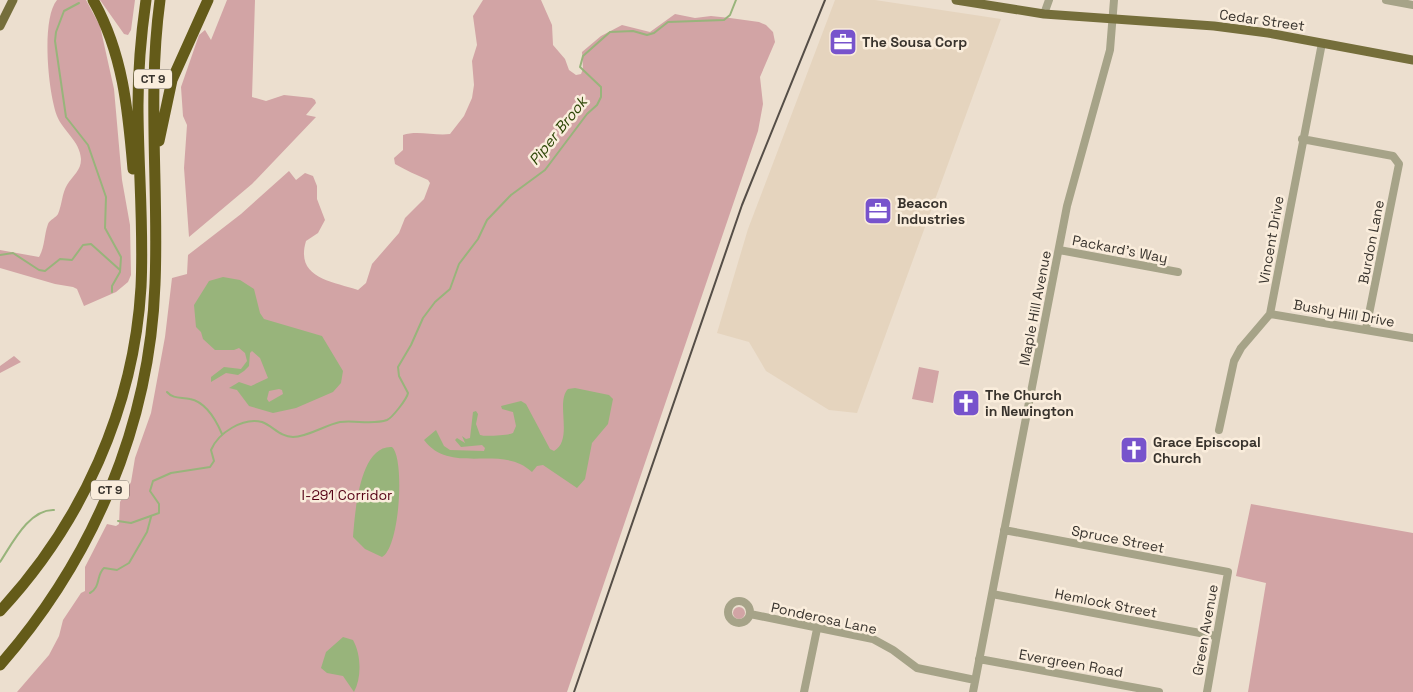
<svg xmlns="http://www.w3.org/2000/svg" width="1413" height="692" viewBox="0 0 1413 692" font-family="'Space Grotesk',sans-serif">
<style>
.built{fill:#e5d4be}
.green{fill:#d2a4a5}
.water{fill:#98b47b;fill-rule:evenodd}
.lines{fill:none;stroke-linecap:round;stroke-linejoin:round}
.stream{stroke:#98b47b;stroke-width:2}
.minor{stroke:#a6a388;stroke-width:8}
.major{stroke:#756e3b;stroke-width:9}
.highway{stroke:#645b19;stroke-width:11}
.rail{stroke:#554e47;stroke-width:2}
.labels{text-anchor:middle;stroke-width:5;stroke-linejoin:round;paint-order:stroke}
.shield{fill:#faeddc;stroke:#726b62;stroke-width:1}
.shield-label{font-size:12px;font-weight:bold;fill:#38332d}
.street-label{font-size:14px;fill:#38332d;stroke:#faeddc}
.poi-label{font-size:14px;font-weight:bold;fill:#38332d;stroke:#faeddc;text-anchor:start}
.park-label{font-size:14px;fill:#550014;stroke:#faeddc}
.water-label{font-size:15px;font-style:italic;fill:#2e4707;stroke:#faeddc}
</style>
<rect width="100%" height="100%" fill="#ecdfcf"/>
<!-- built -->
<path class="built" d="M835 0H875L1001 19 857 413 829 410 766 371 749 342 717 333 748 229Z"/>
<!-- green -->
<path class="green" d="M57 0H86L100 26 114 89 122 180 130 225 131 275 128 282 116 292 84 306 77 289 73 287 55 284 0 268V250L39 257C45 247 44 235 48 224 50 219 56 218 58 214 62 205 62 193 67 185 73 175 81 171 81 159 80 141 63 131 57 116 48 92 41 19 57 0Z
M100 0H135L131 30 128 35 124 34Z
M227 0H255L252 97 266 101 284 95 312 98 315 100 316 103 306 115 316 117 252 184 189 237 184 168 187 125 183 116 181 87 199 35 205 30 211 40Z
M483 0H541L552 25 553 45 565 59 569 70 576 75 581 74 583 69 582 52 601 36 622 25 650 32 675 14 695 18 711 16 730 18 759 22 766 25 773 32 775 42 760 77 763 104 758 131 567 692H17L49 655 59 636 63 620 81 593 85 591V567L107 524 116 526 119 524 120 502 131 482 135 458 151 413 165 337 172 278 187 274 188 255 241 214 289 171 296 180 305 173 313 176 317 186V199L325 220 318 233 306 241C295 278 331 281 358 290L366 283 372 264 399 233 405 218 424 199 430 183 428 180C417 175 405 170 395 164L394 158 403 150V135C417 130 435 136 450 134L464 116 472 98 474 85 472 61 477 45 473 16Z
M14 356 21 362 0 373V366Z
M919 367 939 371 933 403 912 399Z
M1251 504 1413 533V692H1248L1266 583 1236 576Z
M733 613a6 6 0 1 1 12 0a6 6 0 1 1-12 0Z"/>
<!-- water -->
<path class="water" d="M223 277 240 280 254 289 260 313 264 319 322 336 343 371 341 383 333 392 296 408 273 413 249 406 237 390 229 388 239 382 251 386 268 378 260 358 252 351 250 353 249 366 244 371 238 375 226 373 211 382V377L224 367 241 369 247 361 245 353 239 348 234 350H215L203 339 201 332 196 327 194 305 209 281ZM279 389 282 390 283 394 269 402 267 399 269 391Z
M575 388 609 395 613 399 608 424 592 443 585 479 577 488 543 465 537 466 532 472C502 443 451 476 424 440L436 430 444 446 450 450 484 451 485 448 482 445 461 447 455 440 457 438 465 443 462 436 466 439 470 438 473 412 476 411 478 414 476 424 480 435C485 437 509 435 513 433L516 426 513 412 502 409 501 406 521 401 526 404 550 449 554 451C574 440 555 402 568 389Z
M392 447C405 458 400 548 382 557L365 549 353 537C355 514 359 445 392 447Z
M343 637 353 640C361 654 362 677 354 692L343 676 327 673 321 668 326 652Z"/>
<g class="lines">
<!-- stream -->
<path class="stream" d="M79 3 64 11 56 32 55 41 66 117 88 145 106 197 105 228 121 257 120 272 112 286V292
M0 255 13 253 39 270 45 271 60 259 72 260 83 245 91 244 120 270
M167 392C173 399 181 397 190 399 206 402 216 420 222 434
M118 521 131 523 159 513V504L150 491 153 481 171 473 210 467 214 461 211 450C218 433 243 417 262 422 273 426 280 437 293 437 308 437 325 425 340 422 355 420 373 425 387 420 392 418 407 399 408 393L399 376 398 367 411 345 423 318 435 302 450 289 459 264 478 239 487 220 511 195 545 170 587 114 597 105 601 97V87L580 67 583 56 610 32 633 31 647 35 654 33 668 22 724 20 730 15 736 0
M0 562C12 544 29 509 54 510
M90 593C101 587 96 575 104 568L117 570 129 563 147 532 151 517"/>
<!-- minor -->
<path class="minor" d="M1386 0 1413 5
M1044 14 1049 0
M1302 139 1393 156 1399 164 1366 329
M1059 250 1178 272
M1270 314 1413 338
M1219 430 1234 361 1241 348 1270 314 1322 43
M1004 530 1228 572 1207 692
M992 594 1216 636
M728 612a11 11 0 1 1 22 0a11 11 0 1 1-22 0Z
M750 614 873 639 893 650 917 668 975 680
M979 659 1159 692
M804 692 817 629
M973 692 1067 206 1110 50 1114 0"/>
<!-- major -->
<path class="major" d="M956 0 1044 14 1214 26 1268 33 1413 60
M0 26 13 0"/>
<!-- highway -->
<path class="highway" d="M93 0C123 53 128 110 133 169
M159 141 172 80 208 0
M0 611C82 523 134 408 141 287 144 227 138 166 138 106 138 70 141 35 146 0
M0 665C93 559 150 425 155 284 159 189 147 95 160 0"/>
<!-- rail -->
<path class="rail" d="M574 692 742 205 825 0"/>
</g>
<!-- icons -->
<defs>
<symbol id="office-square" viewBox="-11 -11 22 22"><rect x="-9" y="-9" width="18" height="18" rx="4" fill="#7753cc" stroke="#faeddc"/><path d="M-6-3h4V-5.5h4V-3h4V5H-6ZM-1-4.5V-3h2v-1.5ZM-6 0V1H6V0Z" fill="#fff"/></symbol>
<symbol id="church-square" viewBox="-11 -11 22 22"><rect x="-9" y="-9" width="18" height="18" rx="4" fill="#7753cc" stroke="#faeddc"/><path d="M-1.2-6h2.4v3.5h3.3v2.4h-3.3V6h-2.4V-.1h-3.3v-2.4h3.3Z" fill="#fff"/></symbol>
</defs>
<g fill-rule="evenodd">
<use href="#office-square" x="827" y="26" width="32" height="32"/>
<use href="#office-square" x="862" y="195" width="32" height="32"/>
<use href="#church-square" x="950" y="387" width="32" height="32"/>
<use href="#church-square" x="1118" y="434" width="32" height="32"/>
</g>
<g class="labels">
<!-- shield labels -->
<g class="shield">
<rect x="134" y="69.5" width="38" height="19" rx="4"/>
<rect x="91" y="480.5" width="38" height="19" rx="4"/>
</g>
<g class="shield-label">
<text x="153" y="83">CT 9</text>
<text x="110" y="494">CT 9</text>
</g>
<!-- street labels -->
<g class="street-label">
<text transform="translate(1262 20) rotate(8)" y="5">Cedar Street</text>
<text transform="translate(1271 240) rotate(-80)" y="5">Vincent Drive</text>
<text transform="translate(1371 242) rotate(-79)" y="5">Burdon Lane</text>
<text transform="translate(1120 249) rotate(11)" y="5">Packard's Way</text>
<text transform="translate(1035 308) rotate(-79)" y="5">Maple Hill Avenue</text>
<text transform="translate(1344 313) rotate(10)" y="5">Bushy Hill Drive</text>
<text transform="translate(1118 539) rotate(11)" y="5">Spruce Street</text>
<text transform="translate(1106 603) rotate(11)" y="5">Hemlock Street</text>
<text transform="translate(824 618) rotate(12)" y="5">Ponderosa Lane</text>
<text transform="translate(1205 630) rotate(-80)" y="5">Green Avenue</text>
<text transform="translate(1071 663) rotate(10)" y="5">Evergreen Road</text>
</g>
<!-- poi labels -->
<g class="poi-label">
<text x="862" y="47">The Sousa Corp</text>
<text x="897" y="208">Beacon<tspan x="897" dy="16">Industries</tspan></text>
<text x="985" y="400">The Church<tspan x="985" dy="16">in Newington</tspan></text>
<text x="1153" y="447">Grace Episcopal<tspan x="1153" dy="16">Church</tspan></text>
</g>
<!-- park labels -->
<g class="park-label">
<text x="347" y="500">I-291 Corridor</text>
</g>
<!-- water labels -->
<g class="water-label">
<text transform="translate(558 131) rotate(-51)" y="5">Piper Brook</text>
</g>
</g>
</svg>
